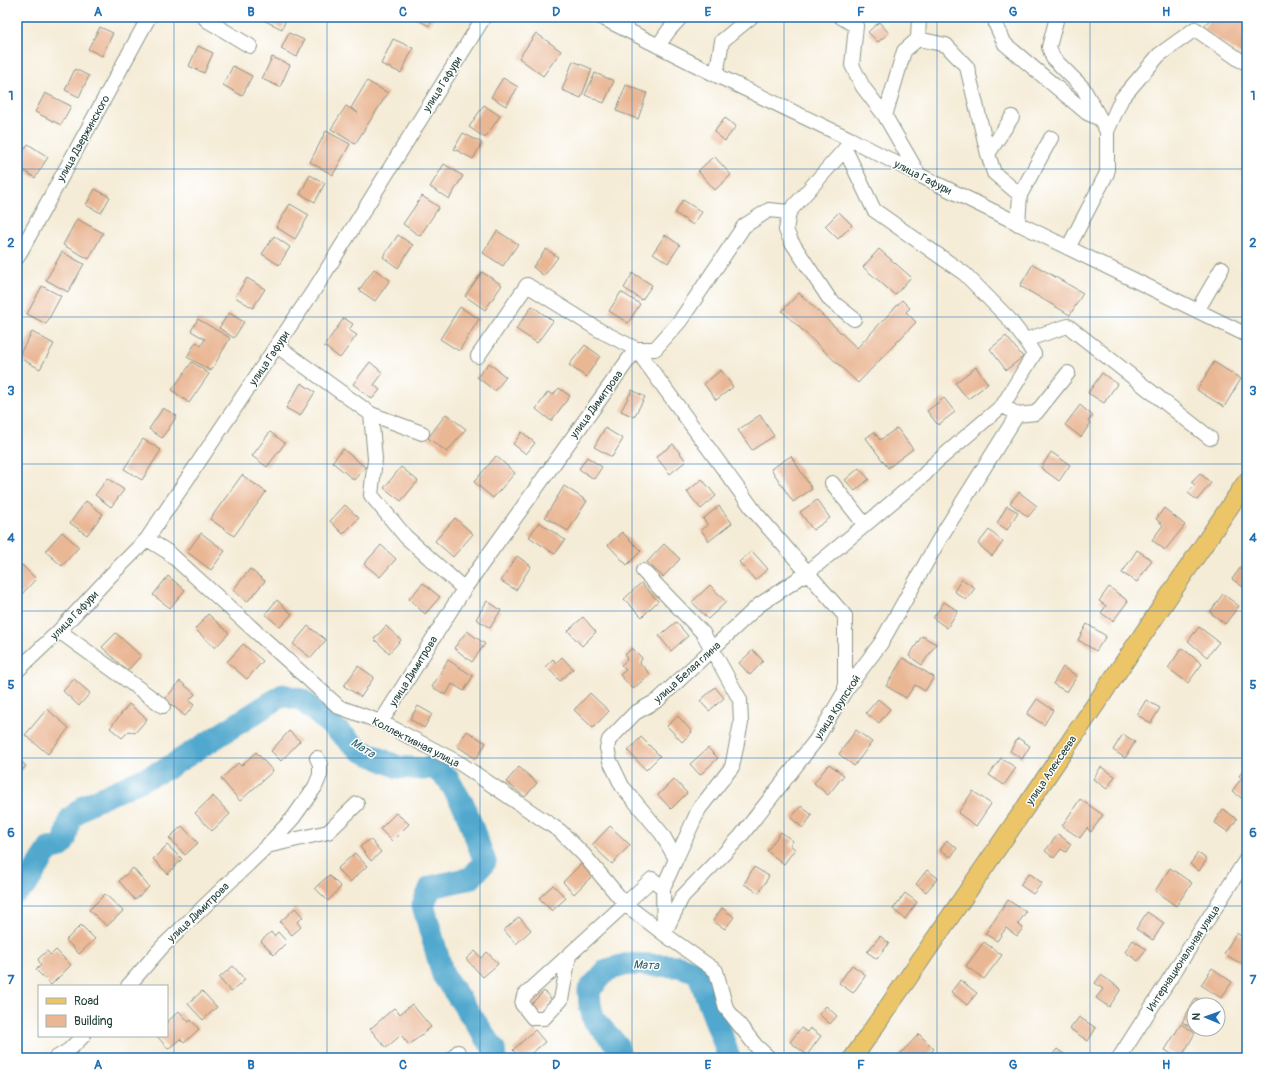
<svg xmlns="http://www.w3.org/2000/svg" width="1264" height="1075" viewBox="0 0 1264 1075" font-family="Pangolin,sans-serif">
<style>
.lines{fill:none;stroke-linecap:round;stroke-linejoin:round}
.river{stroke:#51a8ce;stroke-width:23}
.building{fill:#eab795}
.minor-casing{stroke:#8a9486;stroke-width:16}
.major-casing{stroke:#8a9486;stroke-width:20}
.minor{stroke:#fff;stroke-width:14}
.major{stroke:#edc569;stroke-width:18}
.grid{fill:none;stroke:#1f6fb2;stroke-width:1;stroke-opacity:0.55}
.labels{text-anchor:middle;stroke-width:3;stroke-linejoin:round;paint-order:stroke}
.street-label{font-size:11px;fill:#1f3d34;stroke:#fff}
.water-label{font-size:12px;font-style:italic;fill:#30626a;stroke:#fff}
.neatline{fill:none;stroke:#1f6fb2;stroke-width:1.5}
.grid-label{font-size:13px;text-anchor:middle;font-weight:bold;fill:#1f6fb2}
</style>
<rect width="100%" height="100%" fill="#fff"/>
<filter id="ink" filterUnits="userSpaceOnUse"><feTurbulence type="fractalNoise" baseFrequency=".025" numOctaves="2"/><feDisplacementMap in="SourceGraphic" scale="8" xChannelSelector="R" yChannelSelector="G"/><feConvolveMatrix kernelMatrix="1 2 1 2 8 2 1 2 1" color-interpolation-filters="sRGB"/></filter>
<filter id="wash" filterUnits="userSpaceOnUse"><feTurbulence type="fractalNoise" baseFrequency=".012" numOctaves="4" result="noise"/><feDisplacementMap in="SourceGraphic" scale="16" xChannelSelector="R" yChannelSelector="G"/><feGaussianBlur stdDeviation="0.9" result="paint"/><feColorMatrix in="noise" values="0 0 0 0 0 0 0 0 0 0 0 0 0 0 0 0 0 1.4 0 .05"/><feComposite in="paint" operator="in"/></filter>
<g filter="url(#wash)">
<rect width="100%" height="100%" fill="#f5ecd7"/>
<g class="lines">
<!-- river -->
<path class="river" d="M17 892 27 884 49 849 61 846 65 840 70 819 86 805 166 769 283 695 302 700 360 750 398 767 423 769 433 767 448 779 465 808 485 862 471 878 431 887 423 905 443 975 494 1049 495 1058
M620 1058 617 1045 594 1020 590 1005 589 990 607 970 628 964 678 966 698 972 710 1006 722 1037 729 1058"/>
</g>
<g id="blocks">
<!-- building -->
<path class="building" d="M259 17H287L282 29 259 18Z
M413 17H434L429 26Z
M1211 17H1247V59L1203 29Z
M879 22 889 33 878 42 868 32Z
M100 27 113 33 102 56 88 49Z
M289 33 304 40 297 57 281 49Z
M536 33 561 51 543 76 519 58Z
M393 39 413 48 401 73 381 64Z
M198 46 213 53 204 73 189 66Z
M272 57 290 65 280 87 262 79Z
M573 61 592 69 581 98 562 90Z
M233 66 252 76 242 96 223 85Z
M75 69 89 76 79 97 65 90Z
M595 73 614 81 604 103 585 95Z
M503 78 518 87 506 106 491 97Z
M367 81 388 93 355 144 331 129 346 106 358 113 351 108Z
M626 85 647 93 638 119 616 111Z
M45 93 71 106 61 125 35 112Z
M484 105 500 116 485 138 469 127Z
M725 118 736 126 725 141 714 132Z
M326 131 350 144 333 175 310 162Z
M463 133 482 143 473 159 454 149Z
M28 144 48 157 35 178 17 166V161Z
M714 156 731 175 715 190 698 171Z
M444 164 463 176 449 199 430 187Z
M310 175 325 183 315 202 300 194Z
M95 189 110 197 101 213 86 205Z
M422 196 439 207 420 236 403 224Z
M683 200 702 212 693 225 675 213Z
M290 204 309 215 295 239 276 227Z
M839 212 852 225 838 239 825 226Z
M77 219 103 233 89 259 63 245Z
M497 231 518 244 503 266 483 253Z
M398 235 413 245 398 268 383 257Z
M665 235 680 245 668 263 653 253Z
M274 236 290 247 279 265 262 254Z
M546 249 558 257 544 276 533 267Z
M879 249 911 277 895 295 863 267Z
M62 252 84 264 68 292 46 280Z
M1033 264 1083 293 1070 315 1020 286Z
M374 269 390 280 375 301 359 290Z
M482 272 502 285 485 310 465 296Z
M633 273 652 285 642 300 624 288Z
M247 278 265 289 253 308 235 297Z
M42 286 61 296 46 324 27 314Z
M621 292 640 304 628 323 609 311Z
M799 293 857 348 902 300 910 308 906 312 916 322 858 383 782 311Z
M532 306 553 321 537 343 516 329Z
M460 307 479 319 459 351 440 339Z
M229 313 244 322 234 338 219 328Z
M344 318 353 324 349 330 357 335 340 358 324 346Z
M198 319 230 338 211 371 187 357 196 342 201 346 205 339 191 331Z
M32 332 54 344 40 369 18 357Z
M1006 336 1023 357 1006 370 990 349Z
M585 345 600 356 586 377 569 365Z
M192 362 209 374 189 403 172 390Z
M370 362 383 373 374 385 380 390 372 399 353 384Z
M1214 362 1241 379 1224 407 1197 390Z
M489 363 506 377 495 391 477 377Z
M976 367 988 384 968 399 955 383Z
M721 370 733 387 716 400 704 384Z
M1102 373 1117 384 1104 403 1088 393Z
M301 383 315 392 300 416 286 408Z
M559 388 570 396 551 421 536 409 548 392 553 395Z
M632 390 645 397 634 417 621 411Z
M944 398 955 412 938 425 927 411Z
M1080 405 1093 416 1088 421 1090 424 1081 437 1065 425Z
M163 408 177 416 162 438 149 429Z
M446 414 466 429 447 452 428 438Z
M760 415 774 436 752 450 738 430Z
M605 428 623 439 612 457 594 447Z
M897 428 913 449 888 468 866 438 874 432 880 440Z
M270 432 285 443 267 467 252 456Z
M522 432 535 443 526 454 513 444Z
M143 439 161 450 142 480 124 469Z
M673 444 686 461 670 474 656 457Z
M343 449 365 467 354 480 332 462Z
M1051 452 1070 465 1059 481 1041 468Z
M496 456 515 473 493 498 474 482Z
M791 456 812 489 793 502 771 469Z
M587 457 602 467 594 479 579 469Z
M401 467 418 481 401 501 384 488Z
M859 468 869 479 855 491 845 480Z
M1200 473 1211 483 1197 500 1188 493 1195 485 1191 482Z
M242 475 266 492 234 536 210 519Z
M108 478 124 490 111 507 95 495Z
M702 479 716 496 701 509 687 492Z
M564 486 587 501 568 531 545 517Z
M1019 492 1037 506 1028 517 1010 503Z
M817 500 830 518 813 530 800 512Z
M86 501 103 514 87 535 70 523Z
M345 505 359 518 343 534 330 521Z
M719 506 732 523 709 541 701 530 708 525 703 519Z
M1007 506 1018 512 1007 530 997 523Z
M1164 508 1185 525 1165 550 1152 540 1163 525 1156 519Z
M455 518 473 534 453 557 435 541Z
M539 522 565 540 555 554 529 537Z
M989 530 1003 542 992 556 978 544Z
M62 532 79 547 62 566 45 551Z
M622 532 641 551 627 565 608 545Z
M201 533 225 551 211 570 187 552Z
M664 544 680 559 663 577 647 562Z
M381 545 396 559 380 577 364 564Z
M1137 550 1152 560 1137 582 1122 573Z
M752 551 768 569 755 580 739 562Z
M517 556 531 566 516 590 501 581Z
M1247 559V590L1232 579Z
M22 565 36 579 18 598 17 596V570Z
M250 569 265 581 247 602 233 590Z
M168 576 185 590 170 608 153 595Z
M962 579 975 588 966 600 954 591Z
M423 583 440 597 425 614 409 599Z
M641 583 658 601 642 617 624 599Z
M710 585 726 602 708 619 692 602Z
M1109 587 1128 601 1113 621 1101 613 1106 606 1099 601Z
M1223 594 1239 606 1225 624 1210 612Z
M277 600 292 614 280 627 265 614Z
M487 601 501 610 490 628 476 619Z
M944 602 958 611 947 628 933 618Z
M208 614 229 633 215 648 195 629Z
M583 617 596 632 582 646 568 631Z
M676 622 688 636 671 651 659 636Z
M1087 624 1106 636 1096 651 1078 640Z
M308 626 326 640 311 658 293 644Z
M386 626 401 640 389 653 374 639Z
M1199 627 1219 642 1207 657 1188 641Z
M467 631 485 644 472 662 454 648Z
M116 633 141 656 127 671 102 647Z
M922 636 936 644 922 665 909 656Z
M243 644 263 661 247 679 227 662Z
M632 648 642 658 640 663 650 674 633 689 620 675 626 670 621 665 627 660 625 655Z
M1182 648 1202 664 1188 683 1168 668Z
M753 650 763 661 750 675 739 663Z
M562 657 573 669 560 681 546 666 553 659 556 663Z
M903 658 934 677 925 691 915 685 906 698 886 686Z
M448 660 473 676 464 691 452 684 446 695 432 687Z
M358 666 374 677 361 697 344 686Z
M1063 667 1077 676 1067 692 1053 684Z
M74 679 90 693 79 706 63 691Z
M180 681 195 694 189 701 194 705 185 716 165 699Z
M715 687 724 698 709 711 700 701Z
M590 693 609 711 593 728 574 710Z
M878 699 890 709 879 723 866 713Z
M1037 699 1053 710 1044 725 1027 714Z
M1146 700 1160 708 1151 723 1137 715Z
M129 704 147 719 135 733 129 731 122 738 110 728Z
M418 706 432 714 424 728 410 719Z
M47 709 69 728 48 754 25 735Z
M678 716 692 732 682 742 667 726Z
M856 730 872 742 854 766 839 754Z
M289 731 300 741 281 761 271 751Z
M467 731 486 743 476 759 457 746Z
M1123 734 1135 742 1125 758 1113 750Z
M641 737 660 756 646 770 628 751Z
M1018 738 1030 746 1022 759 1010 751Z
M708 748 718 758 700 775 690 764Z
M256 752 273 771 240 801 221 779 238 763 241 766Z
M17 757 26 766 17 776Z
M1001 758 1016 768 1004 785 989 775Z
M829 764 844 775 828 795 814 783Z
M1247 765V802L1232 791 1242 778 1239 776Z
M519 767 537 783 525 797 506 782Z
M1101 767 1115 776 1107 789 1093 779Z
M674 779 687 793 671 809 658 795Z
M973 791 991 804 976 826 958 813Z
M213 796 230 814 212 831 195 813Z
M1080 799 1103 815 1091 832 1087 828 1080 838 1062 826Z
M801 806 812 815 803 828 791 818Z
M1223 809 1237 819 1228 832 1214 822Z
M396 813 409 824 392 841 380 829Z
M182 826 198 843 185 855 169 838Z
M610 826 630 845 612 864 592 845Z
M781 832 793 841 790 845 795 849 784 864 767 851Z
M1058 834 1071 844 1066 852 1061 849 1054 858 1045 851Z
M370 839 381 852 371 861 360 847Z
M947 841 957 848 951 857 940 850Z
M167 845 182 859 168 874 153 859Z
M355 853 367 866 350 882 337 869Z
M1198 853 1207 859 1199 871 1190 864Z
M581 864 592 876 574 894 563 882Z
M754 867 769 876 759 893 744 884Z
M133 868 149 887 135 900 119 881Z
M1170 868 1192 883 1176 906 1155 891Z
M927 870 938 878 926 892 916 884Z
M1029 873 1042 883 1033 894 1020 885Z
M329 875 341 887 328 901 315 888Z
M553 885 566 898 552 911 539 898Z
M905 893 917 902 905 919 893 909Z
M105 894 123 911 107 926 89 910Z
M1008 900 1026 912 1018 924 1023 928 1017 936 1006 928 997 941 985 934Z
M295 908 303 917 297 922 301 927 292 935 280 922Z
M722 908 734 917 725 929 713 921Z
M1147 912 1164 923 1153 940 1136 929Z
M519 917 531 930 516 944 504 930Z
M81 925 95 939 79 954 66 940Z
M271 932 274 936 278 932 287 942 274 955 261 941Z
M1236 933 1247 939V955L1242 964 1224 954Z
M880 936 889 943 877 959 867 952Z
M1133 940 1146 949 1138 961 1125 952Z
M984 942 1002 955 984 979 966 966Z
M56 950 71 965 51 985 36 970 41 965 38 959 47 951 51 955Z
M475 951 481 958 487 952 498 964 483 977 466 959Z
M852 965 866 975 853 993 839 983Z
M233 966 245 980 231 992 219 978Z
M1212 968 1232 982 1221 998 1201 985Z
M1101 975 1121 989 1109 1007 1096 998 1103 989 1095 983Z
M960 980 977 993 967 1005 951 992Z
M202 991 217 1007 203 1020 188 1004Z
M544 991 552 1000 538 1014 530 1005Z
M1196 998 1207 1005H1194V1029L1182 1022Z
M412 1004 431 1027 409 1045 401 1035 386 1048 370 1029 394 1008 400 1014Z
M826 1006 837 1016 830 1024 819 1014Z
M179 1011 189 1022 191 1020 199 1029 184 1043 180 1039 168 1049 157 1036H167V1022Z
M1079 1017 1096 1028 1088 1041 1070 1029Z
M1181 1024 1195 1033 1181 1058H1178L1165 1050Z
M801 1028 807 1032 810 1028 821 1036 807 1055 790 1042Z
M535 1030 545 1042 526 1058H520L513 1050Z
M919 1034 934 1049 925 1058H900L898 1056Z
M1057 1049 1069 1058H1050Z"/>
</g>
</g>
<g filter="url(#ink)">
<use href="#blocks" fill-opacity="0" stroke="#8a9486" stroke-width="1"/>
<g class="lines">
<defs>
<path id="minor" d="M204 17 208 21 250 46
M601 17 716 75 850 139 919 175 1247 335
M841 17 856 26 852 65 863 87 885 116
M919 17 918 39 946 45 967 67 988 154
M1057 17 1049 47 1053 58 1083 88 1107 131V173L1068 248
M996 25 1005 44 1087 113 1100 119
M918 39 904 51 885 116 919 175
M658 46 669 30 681 17
M716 75 722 41 751 17
M1012 117 988 154 994 173 1020 195
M1107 131 1122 98 1159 55 1195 29 1240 60 1247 63
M845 149 874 210 965 274 1009 319 1025 340 1034 354 1003 405 1017 415
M789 212 786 230 791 241 830 300 854 319
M1018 224 1020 195 1051 138
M17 258 149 17
M1197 311 1222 268
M1025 340 1068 326 1210 438
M277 346 371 414 375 459 371 495 406 537 464 589
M478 356 527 285 599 330 636 349 755 512 845 616V691
M371 414 422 433
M865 525 924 475 934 464 1003 405
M147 539 168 552 339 707 381 722 461 764 533 813 560 831 584 855 625 904 652 879 663 888 664 934 716 971 726 1008 756 1046 769 1058
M643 571 703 633 740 700 741 723 732 767 699 809 676 859
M59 631 163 706
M17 671 59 631 111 575 147 539 318 284 484 17
M381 722 464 589 636 349H655L680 321 744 226 769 210 789 212 845 149 850 139
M267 846 293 818 315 787 320 775V764L317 758
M663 888 676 859 662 834 622 786 610 761 607 748 609 740 635 713 658 700 759 605 807 573 865 525 832 483
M569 956 561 1000 544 1018H533L522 1004 524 996 625 904 664 934 682 897 740 837 816 740 845 691 881 643 940 538 1017 415 1036 413 1068 373
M128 986 162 947 267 846 328 832 357 804
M56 1058 69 1050 83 1036
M453 1058 458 1052
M1119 1058 1247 858"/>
<path id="major" d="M853 1058 1038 789 1247 481"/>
</defs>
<!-- minor casing -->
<use href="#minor" class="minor-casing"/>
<!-- major casing -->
<use href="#major" class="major-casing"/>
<!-- minor -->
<use href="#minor" class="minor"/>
<!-- major -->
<use href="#major" class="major"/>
</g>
</g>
<!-- grid -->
<path class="grid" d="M174 17V1058M327 17V1058M480 17V1058M632 17V1058M784 17V1058M937 17V1058M1090 17V1058M17 169H1247M17 317H1247M17 464H1247M17 611H1247M17 758H1247M17 906H1247"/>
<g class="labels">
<!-- street labels -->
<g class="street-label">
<text transform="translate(442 84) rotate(-58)" y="4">улица Гафури</text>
<text transform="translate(83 138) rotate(-61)" y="4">улица Дзержинского</text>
<text transform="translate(923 177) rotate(27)" y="4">улица Гафури</text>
<text transform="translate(269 358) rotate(-56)" y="4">улица Гафури</text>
<text transform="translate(596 404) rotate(-54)" y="4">улица Димитрова</text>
<text transform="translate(74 615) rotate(-46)" y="4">улица Гафури</text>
<text transform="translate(413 671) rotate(-58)" y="4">улица Димитрова</text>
<text transform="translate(687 672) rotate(-42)" y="4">улица Белая глина</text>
<text transform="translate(837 707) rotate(-57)" y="4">улица Крупской</text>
<text transform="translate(416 742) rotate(27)" y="4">Коллективная улица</text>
<text transform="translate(1051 770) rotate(-56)" y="4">улица Алексеева</text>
<text transform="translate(198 912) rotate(-44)" y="4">улица Димитрова</text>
<text transform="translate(1183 958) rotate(-57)" y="4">Интернациональная улица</text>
</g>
<!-- water labels -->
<g class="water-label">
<text transform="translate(363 748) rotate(32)" y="4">Мата</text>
<text transform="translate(646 965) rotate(2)" y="4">Мата</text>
</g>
</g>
<!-- margin -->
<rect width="1264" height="1075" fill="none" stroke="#fff" stroke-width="44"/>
<!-- legend -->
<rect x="38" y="985" width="130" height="52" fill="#ffffff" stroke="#a5b1ae"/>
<rect x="46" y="998" width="20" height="6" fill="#edc569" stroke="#a5b1ae"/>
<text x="74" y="1005" font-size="12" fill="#1f3d34">Road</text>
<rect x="46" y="1015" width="20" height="12" fill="#eab795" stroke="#a5b1ae"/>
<text x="74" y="1025" font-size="12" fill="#1f3d34">Building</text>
<!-- north arrow -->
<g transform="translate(1206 1017) rotate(272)"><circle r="19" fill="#ffffff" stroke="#a5b1ae"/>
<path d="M0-3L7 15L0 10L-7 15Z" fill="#1f6fb2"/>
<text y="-6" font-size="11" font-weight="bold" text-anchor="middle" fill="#1f3d34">N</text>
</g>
<rect x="22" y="22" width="1220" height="1031" class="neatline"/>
<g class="grid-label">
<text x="98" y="16">A</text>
<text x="251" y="16">B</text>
<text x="403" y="16">C</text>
<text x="556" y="16">D</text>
<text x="708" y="16">E</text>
<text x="861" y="16">F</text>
<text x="1013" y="16">G</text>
<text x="1166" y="16">H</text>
<text x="11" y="100">1</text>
<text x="1253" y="100">1</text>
<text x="11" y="247">2</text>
<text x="1253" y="247">2</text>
<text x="11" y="395">3</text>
<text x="1253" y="395">3</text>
<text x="11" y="542">4</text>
<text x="1253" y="542">4</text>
<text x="11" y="689">5</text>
<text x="1253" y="689">5</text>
<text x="11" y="837">6</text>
<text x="1253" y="837">6</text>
<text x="11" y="984">7</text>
<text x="1253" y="984">7</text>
<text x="98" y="1069">A</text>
<text x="251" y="1069">B</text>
<text x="403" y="1069">C</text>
<text x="556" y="1069">D</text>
<text x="708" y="1069">E</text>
<text x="861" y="1069">F</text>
<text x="1013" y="1069">G</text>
<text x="1166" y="1069">H</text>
</g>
</svg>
